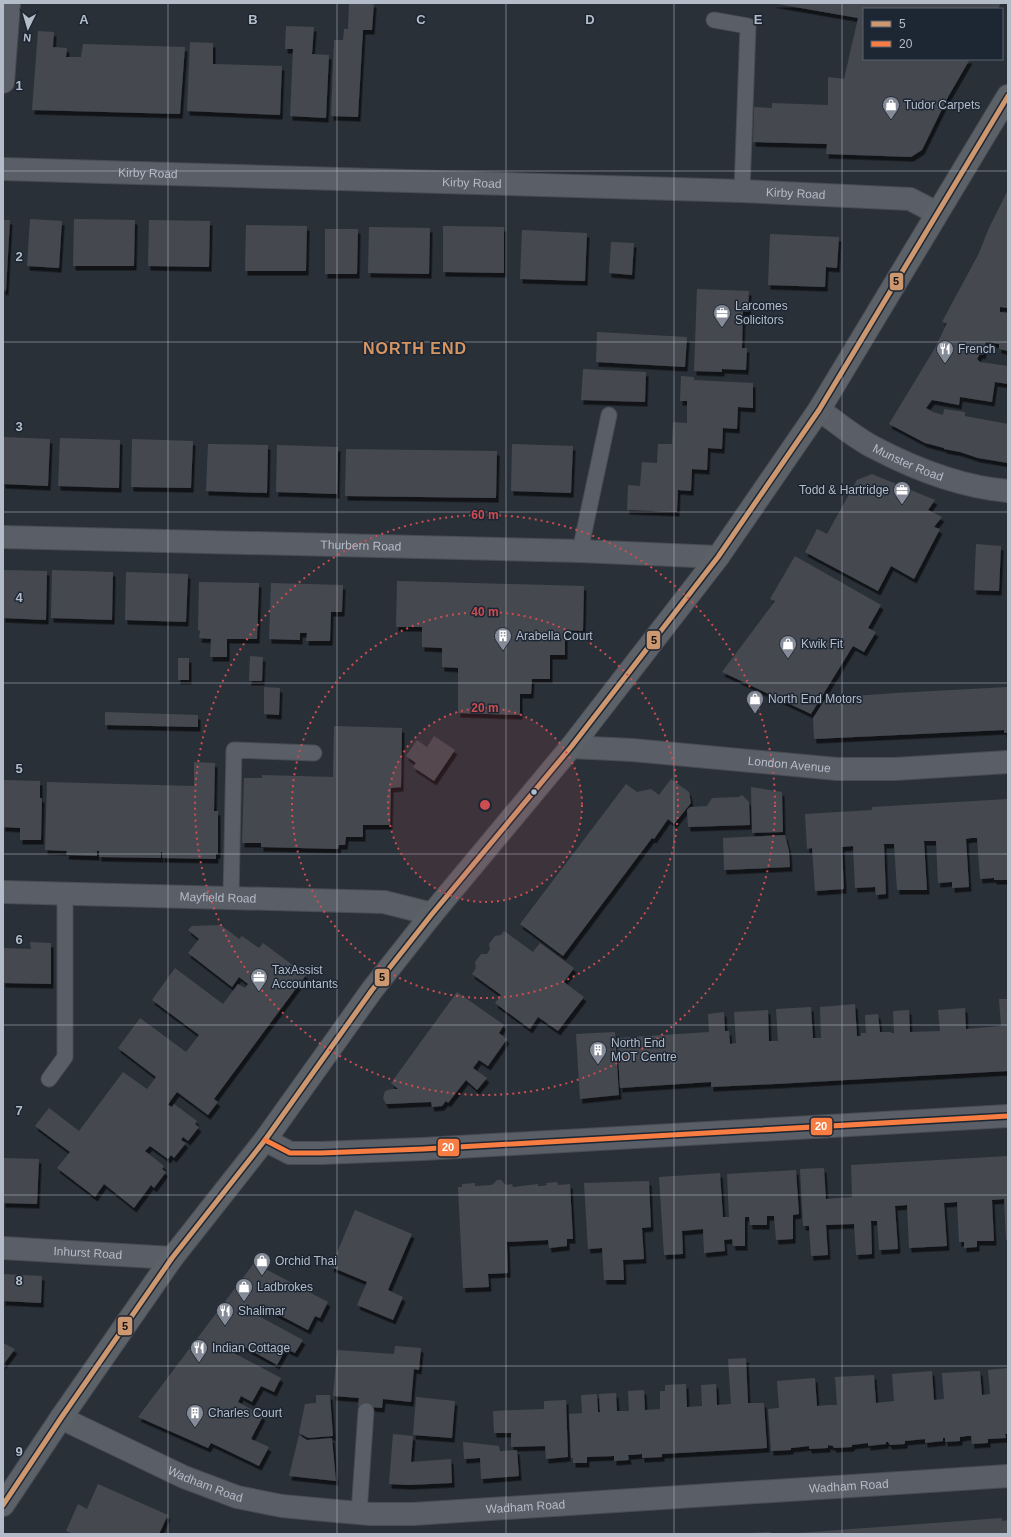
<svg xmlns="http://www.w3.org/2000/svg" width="1011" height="1537" viewBox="0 0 1011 1537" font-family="Helvetica,sans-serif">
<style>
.building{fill:#444950;filter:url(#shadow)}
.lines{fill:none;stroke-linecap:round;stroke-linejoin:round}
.lane-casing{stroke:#484c53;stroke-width:17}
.street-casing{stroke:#484c53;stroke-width:24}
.primary-casing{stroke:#484c55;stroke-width:24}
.lane{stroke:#5a5e66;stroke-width:15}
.street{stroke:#5a5e66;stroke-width:22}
.primary{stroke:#5c6168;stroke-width:22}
.bus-1-casing{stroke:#1d2633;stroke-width:8}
.bus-2-casing{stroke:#1d2633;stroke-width:8}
.bus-1{stroke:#cd976f;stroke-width:5}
.bus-2{stroke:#f77d43;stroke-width:5}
.grid{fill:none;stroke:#b4bcc9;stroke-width:1;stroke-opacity:0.55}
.ring{fill:none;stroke:#ce4d50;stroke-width:2;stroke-dasharray:2 4}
.bus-dot{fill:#b4bcc9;stroke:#1d2633;stroke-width:1.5}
.labels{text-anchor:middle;stroke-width:3;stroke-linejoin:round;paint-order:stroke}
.poi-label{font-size:12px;fill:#b4bcc9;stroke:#1d2633;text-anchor:start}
.street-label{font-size:12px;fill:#b4bcc9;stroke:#1d2633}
.district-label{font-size:16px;font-weight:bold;letter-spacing:1px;fill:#d59563;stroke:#1d2633}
.grid-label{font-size:13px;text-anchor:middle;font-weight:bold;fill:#b4bcc9;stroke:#1d2633;stroke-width:3;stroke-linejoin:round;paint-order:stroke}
.centre{fill:#ce4d50;stroke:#1d2633;stroke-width:2}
.ring-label{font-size:12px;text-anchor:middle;font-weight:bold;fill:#ce4d50;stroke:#1d2633;stroke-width:3;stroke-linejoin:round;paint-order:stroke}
.line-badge{stroke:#1d2633;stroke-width:1.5}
.badge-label{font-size:11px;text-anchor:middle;font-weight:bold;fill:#fff}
.pale-badge-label{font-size:11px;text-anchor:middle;font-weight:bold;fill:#111}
</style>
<defs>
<filter id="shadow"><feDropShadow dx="2.5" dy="4.5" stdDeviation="0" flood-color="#0009"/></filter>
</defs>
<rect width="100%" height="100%" fill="#2a3038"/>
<!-- building -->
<path class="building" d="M349 3H374L372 30H363L358 117 331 116 334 40H343L344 29H348Z
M772 3H1001L998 9H864V59H970L948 97 922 150 911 157 826 154 827 144 753 142 754 107 772 108V103L828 105V77L844 79 858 18Z
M286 26 314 27 312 54 329 55 326 118 290 116 293 49H285Z
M38 31 54 32 53 47 67 48 66 57H81L83 44 185 47 180 114 32 110Z
M190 42 213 43V64L282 66 280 115 187 111Z
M1008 190V302L1007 308 1000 307V312L1008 313V351L999 349V344L986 342 983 355 980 354 977 359 980 362 1008 366V384L995 382 992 402 960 397 959 405 932 400 926 408 933 412 943 415 944 409 965 412V416L1008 424V463L978 458 960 452 944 449V448L925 443 889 424 935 348 947 323 942 322 979 253 989 228Z
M30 219 62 221 59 268 27 266Z
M74 219 135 220 134 266H73Z
M3 220H10L6 291 3 290Z
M149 220 210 221 209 267 148 266Z
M246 225 307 226 306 271H245Z
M443 226 504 227V273L443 272Z
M369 227 430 228 429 274 368 273Z
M325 229H358L357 274H325Z
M522 230 587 233 585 281 520 279Z
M770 234 839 237 837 268 826 267 825 287 768 285Z
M611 242 634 243 632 275 609 273Z
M697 289 749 291 748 312 743 311 742 348H747L746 370 722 369V372L694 371Z
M597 332 687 337 685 367 596 362Z
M583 369 646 372 645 402 581 400Z
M681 376 694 377V380L753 383V408L738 407 737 429 723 428 722 449 708 448 707 470 692 469 691 491 678 490 677 512 627 510 628 485 640 486 642 462 657 463 658 444H672L673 422 687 423V401H680Z
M3 437 50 439 48 486 3 484Z
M60 438 120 440 119 488 58 486Z
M132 439 193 441 191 488 131 487Z
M208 444 268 445 267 493 206 491Z
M512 444 573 446 571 493 511 491Z
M277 445 338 447 337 494 276 492Z
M346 449 497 451 496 498 345 496Z
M872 474 935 500 928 510 942 517 934 527 940 529 914 579 891 566 878 591 805 552 817 529 827 534 857 480Z
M976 544 1001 546 999 591 974 590Z
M795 556 881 605 868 628 876 632 864 652 853 646 811 714 722 672 775 601 770 599Z
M3 570 47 571 46 620 3 618Z
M52 570 113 572 112 620 51 618Z
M126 572 188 574 186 622 125 620Z
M397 581 584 586 583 631 565 630V655H550V679H532L531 694H520V715L458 713V668L442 667V648L422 647V627H396Z
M199 582 259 583 257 639H227V657H210L211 639 199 638 200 631 198 630Z
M271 583 343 585 342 612H331L330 641H306L307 633H300V640L269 639Z
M250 656 263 657 262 681H249Z
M178 658H189V680H178Z
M264 687 280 688 279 715 264 714Z
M1008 687V733H1004V730L814 739 813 718 826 698 896 693Z
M105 712 198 715V727L105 725Z
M334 726 402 728 401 787 391 788 390 825H363V837H346L345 845H339L338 849 261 847V843H242L244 778H262V775L333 777Z
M434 736 455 750 434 781 413 767 416 763 406 756 417 740 427 747Z
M194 762 215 763 214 811H218V854H216V859L162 858V852H161V858L99 857V851H97V856L66 855 67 851 45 850 47 782 194 786Z
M671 779 689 792 691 803 674 824 668 819 654 839 652 838 563 956 520 924 626 784 637 792 651 789 659 795Z
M3 780 40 781V798H42L41 840H20V828L3 827Z
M751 787 782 792 783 832 752 833Z
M742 795 749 802 750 825 688 827 687 810 690 807 707 806 712 798 739 797Z
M1008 799V880H994V878L980 879 977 838H971L966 839 969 887 952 888V882L938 883 936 841H924L927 890H897L894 844H884L886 894 876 895 875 887 855 888 853 846 842 847 844 889 815 891 812 848 807 849 805 814 872 810V807Z
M785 835 789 851 790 867 724 870 723 838Z
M221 925 239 939 242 936 259 948 263 943 306 975 214 1099 218 1102 208 1115 177 1092 171 1100 168 1105 172 1107 174 1104 197 1121 195 1124 199 1127 188 1141 183 1137 181 1140 186 1143 174 1158 171 1155 168 1159 150 1146 145 1151 164 1166 162 1169 166 1172 154 1188 151 1185 134 1208 104 1184 95 1197 57 1168 70 1152 35 1126 49 1108 79 1131 123 1072 147 1089 156 1077 118 1048 140 1018 186 1052 199 1035 152 1000 175 968 223 1004 238 984 245 988 248 984 239 977 232 987 188 953 199 939 188 930 192 926Z
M504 931 533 952 540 943 574 968 564 982 584 997 558 1031 538 1017 530 1029 495 1003 501 995 472 974 476 968 475 962 481 954H487L490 949 489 944 495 936 501 935Z
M30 942 51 943V984L3 983V948L31 949Z
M457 992 504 1025 499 1033 507 1039 488 1066 479 1060 473 1068 487 1078 477 1090 466 1080 448 1103 446 1101 442 1106 432 1107 431 1102 386 1104 383 1098 385 1091 392 1089H398L391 1083Z
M999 999H1008V1071L776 1084 711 1087V1082L620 1088 617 1038 709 1032 708 1014 724 1012 725 1031H729L730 1044 736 1043 734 1012 768 1010 769 1041H778L776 1009 811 1007 813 1038H821L820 1007 855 1004 857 1036H861V1033H866L865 1015 878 1014 880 1032H891V1033H894L893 1011 909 1010 910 1032 940 1031 938 1010 965 1008 966 1029 1001 1026Z
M615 1032 619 1095 580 1099 576 1034Z
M1008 1156V1240H1006L1004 1199 992 1200 994 1241H977V1247L964 1248V1242H959L957 1202 944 1203 947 1246 909 1248 907 1205 895 1206 898 1249 879 1250 877 1221H871L872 1254 856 1255 854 1224 826 1225 828 1255 811 1256 809 1226H803L800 1169 824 1168 826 1199 852 1197 851 1165Z
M3 1158 39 1159 37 1204 3 1203Z
M796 1170 799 1214 793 1215V1239L776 1240 774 1216H767V1225H750L749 1217H745V1246H733L732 1239 724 1240 725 1251 704 1253 703 1229 682 1231 683 1254 664 1255 659 1177 720 1173 723 1217H729L727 1174Z
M497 1180H501L506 1185 512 1184 513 1187H514L538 1184V1186H542L547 1185 546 1183 557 1182 558 1185 570 1184 573 1239H567V1246L549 1248 548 1240 507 1242 508 1273 488 1274 489 1287 463 1288 458 1187H462V1184L475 1183V1186L492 1185Z
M649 1181 651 1227 642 1228 644 1259 623 1260 624 1280H604L602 1248 588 1249 584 1183Z
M355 1210 412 1234 388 1290 403 1297 393 1320 357 1305 367 1282 331 1267Z
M254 1263 328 1302 320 1318 315 1316 308 1330 260 1305 255 1314 303 1340 295 1353 286 1349 277 1365 239 1344 234 1353 281 1378 274 1392 261 1386 252 1402 241 1396 238 1402 263 1416 251 1439 269 1447 259 1466 211 1443 208 1448 138 1417Z
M3 1274 42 1276 41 1303 3 1301Z
M3 1343 15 1349 3 1365Z
M395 1346 421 1348 419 1370 414 1369 411 1402 383 1399 382 1408 358 1406 359 1398 333 1396 337 1350 394 1354Z
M746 1358 748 1403H764L767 1448 662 1454V1457L642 1458V1454L631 1455H628L629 1460 614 1461V1456L587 1457V1463H573V1458H571L569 1414 582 1413 581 1395 597 1394 598 1412H600L599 1394 616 1393 617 1411H629L628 1391 644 1390 645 1410 660 1409V1391H665V1385L686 1384 687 1407 702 1406 701 1385 716 1384 717 1405 731 1404 728 1359Z
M1008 1368V1434H1005L1006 1438 988 1439V1443L972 1444 971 1436H967L960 1437V1441L945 1442V1438H943V1441L925 1443V1439L905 1441V1444L890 1445 888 1442H886V1444L868 1446V1443L852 1445V1447L834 1448 833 1446 828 1445V1448L809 1449V1446L801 1447 791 1448V1450L771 1451 768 1409 779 1408 777 1381 815 1378 817 1406 828 1405H837L835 1377 874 1375 876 1403 894 1401 892 1374 932 1371 934 1400 944 1399 942 1373 980 1371 982 1395 990 1394 988 1370Z
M316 1395H330L333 1436 308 1438 299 1433 305 1404 316 1403Z
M416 1397 455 1401 452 1438 413 1435Z
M566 1400 568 1457 546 1459 545 1446 511 1447V1433H494L493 1411 544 1409V1401Z
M393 1434 413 1436 411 1462 451 1459 452 1483 409 1485 389 1484Z
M299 1435 307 1440 332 1438 336 1481 289 1476Z
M463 1442 499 1446 500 1451 517 1450 519 1476 481 1479 480 1458 464 1459Z
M98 1484 168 1515 159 1534H73L66 1531 78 1504 87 1509Z
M1002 1518V1521L1008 1520V1534H798V1533Z
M770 1532V1534H750V1533Z"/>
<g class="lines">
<defs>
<path id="lane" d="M714 20 748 26 742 191
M580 551 609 415
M231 897 234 750 314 753
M49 1079 65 1057V894
M359 1513 366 1411"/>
<g id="street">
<path d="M3 82 9 3"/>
<path id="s1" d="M3 169 742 191 910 199 937 213"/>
<path id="s2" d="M819 410C837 422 855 438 875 448 917 470 961 487 1008 491"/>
<path id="s3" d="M3 537 580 551 718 557"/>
<path id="s4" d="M571 747 632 750 837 769H895L1008 762"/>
<path id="s5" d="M3 892 384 902 432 914"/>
<path d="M265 1140 290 1153H321L423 1149 1008 1116"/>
<path id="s6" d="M3 1248 172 1258"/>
<path id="s7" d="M61 1418 184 1477 237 1497 282 1506 325 1510 370 1514H413L1008 1476"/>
</g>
<path id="primary" d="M3 1505 61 1418 172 1258 265 1140 372 990 432 914 571 747 718 557 819 410 1008 96"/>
</defs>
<!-- lane casing -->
<use href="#lane" class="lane-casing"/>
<!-- street casing -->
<use href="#street" class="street-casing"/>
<!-- primary casing -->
<use href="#primary" class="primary-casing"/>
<!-- lane -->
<use href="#lane" class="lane"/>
<!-- street -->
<use href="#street" class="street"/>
<!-- primary -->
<use href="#primary" class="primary"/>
<defs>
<path id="bus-1" d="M3 1505 61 1418 172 1258 265 1140 372 990 432 914 571 747 718 557 819 410 1008 96"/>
<path id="bus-2" d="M265 1140 290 1153H321L423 1149 1008 1116"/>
</defs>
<!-- bus-1 casing -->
<use href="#bus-1" class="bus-1-casing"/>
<!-- bus-2 casing -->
<use href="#bus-2" class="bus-2-casing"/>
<!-- bus-1 -->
<use href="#bus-1" class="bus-1"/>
<!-- bus-2 -->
<use href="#bus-2" class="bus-2"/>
</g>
<!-- grid -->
<path class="grid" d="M168 3V1534M337 3V1534M506 3V1534M674 3V1534M842 3V1534M3 171H1008M3 342H1008M3 512H1008M3 683H1008M3 854H1008M3 1025H1008M3 1195H1008M3 1366H1008"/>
<!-- distance rings -->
<circle cx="485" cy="805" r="97" fill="#ce4d50" fill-opacity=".12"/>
<g class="ring">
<circle cx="485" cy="805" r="97"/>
<circle cx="485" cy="805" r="193"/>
<circle cx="485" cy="805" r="290"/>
</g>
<!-- icons -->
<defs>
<symbol id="shop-pin" viewBox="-11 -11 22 30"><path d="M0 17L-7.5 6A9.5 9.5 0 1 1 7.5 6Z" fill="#848b96" stroke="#1d2633"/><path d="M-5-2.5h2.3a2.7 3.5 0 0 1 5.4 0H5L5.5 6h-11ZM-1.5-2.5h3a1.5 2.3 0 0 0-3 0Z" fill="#fff"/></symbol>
<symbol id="office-pin" viewBox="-11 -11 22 30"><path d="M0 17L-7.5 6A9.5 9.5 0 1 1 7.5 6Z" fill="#848b96" stroke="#1d2633"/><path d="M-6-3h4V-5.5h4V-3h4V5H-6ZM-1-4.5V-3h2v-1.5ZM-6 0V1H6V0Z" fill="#fff"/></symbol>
<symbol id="restaurant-pin" viewBox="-11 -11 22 30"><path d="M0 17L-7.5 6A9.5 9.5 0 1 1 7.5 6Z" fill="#848b96" stroke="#1d2633"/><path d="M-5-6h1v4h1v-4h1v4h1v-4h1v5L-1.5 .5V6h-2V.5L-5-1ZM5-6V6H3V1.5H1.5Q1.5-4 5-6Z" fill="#fff"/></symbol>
<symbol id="building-pin" viewBox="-11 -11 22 30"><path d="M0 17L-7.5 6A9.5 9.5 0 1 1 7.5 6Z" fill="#848b96" stroke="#1d2633"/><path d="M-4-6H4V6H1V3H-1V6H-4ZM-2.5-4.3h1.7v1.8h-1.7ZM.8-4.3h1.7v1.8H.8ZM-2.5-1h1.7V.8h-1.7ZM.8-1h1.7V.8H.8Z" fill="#fff"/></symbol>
</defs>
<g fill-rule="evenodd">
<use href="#shop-pin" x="881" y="95" width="20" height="27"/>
<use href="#office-pin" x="712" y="303" width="20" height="27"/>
<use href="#restaurant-pin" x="935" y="339" width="20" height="27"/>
<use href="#office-pin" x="892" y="480" width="20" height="27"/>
<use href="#building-pin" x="493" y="626" width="20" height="27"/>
<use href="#shop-pin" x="778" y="634" width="20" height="27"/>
<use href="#shop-pin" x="745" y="689" width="20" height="27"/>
<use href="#office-pin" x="249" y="967" width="20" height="27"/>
<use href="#building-pin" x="588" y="1040" width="20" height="27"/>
<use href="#shop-pin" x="252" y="1251" width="20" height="27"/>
<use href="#shop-pin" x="234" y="1277" width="20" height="27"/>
<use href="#restaurant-pin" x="215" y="1301" width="20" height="27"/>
<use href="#restaurant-pin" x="189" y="1338" width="20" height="27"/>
<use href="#building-pin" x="185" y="1403" width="20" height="27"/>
</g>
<!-- markers -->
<circle class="bus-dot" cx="534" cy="792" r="3.5"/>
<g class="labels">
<!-- poi labels -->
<g class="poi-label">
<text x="904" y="109">Tudor Carpets</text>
<text x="735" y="310">Larcomes<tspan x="735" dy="14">Solicitors</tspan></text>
<text x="958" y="353">French</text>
<text x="889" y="494" text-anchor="end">Todd &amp; Hartridge</text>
<text x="516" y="640">Arabella Court</text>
<text x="801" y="648">Kwik Fit</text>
<text x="768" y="703">North End Motors</text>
<text x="272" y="974">TaxAssist<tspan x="272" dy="14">Accountants</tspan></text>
<text x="611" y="1047">North End<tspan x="611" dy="14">MOT Centre</tspan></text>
<text x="275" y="1265">Orchid Thai</text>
<text x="257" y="1291">Ladbrokes</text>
<text x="238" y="1315">Shalimar</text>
<text x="212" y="1352">Indian Cottage</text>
<text x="208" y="1417">Charles Court</text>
</g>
<!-- street labels -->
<g class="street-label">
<text dy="4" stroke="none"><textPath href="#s1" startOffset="145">Kirby Road</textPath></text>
<text dy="4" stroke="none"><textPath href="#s1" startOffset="469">Kirby Road</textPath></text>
<text dy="4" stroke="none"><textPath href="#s1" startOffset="793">Kirby Road</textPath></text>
<text dy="4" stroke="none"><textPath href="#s2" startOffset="104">Munster Road</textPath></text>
<text dy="4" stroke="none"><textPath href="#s3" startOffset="358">Thurbern Road</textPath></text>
<text dy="4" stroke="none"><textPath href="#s4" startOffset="219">London Avenue</textPath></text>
<text dy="4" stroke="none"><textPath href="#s5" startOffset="215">Mayfield Road</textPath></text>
<text dy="4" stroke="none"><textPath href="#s6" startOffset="85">Inhurst Road</textPath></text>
<text dy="4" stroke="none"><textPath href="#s7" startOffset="159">Wadham Road</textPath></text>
<text dy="4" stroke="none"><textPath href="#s7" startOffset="807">Wadham Road</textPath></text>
<text dy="4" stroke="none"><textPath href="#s7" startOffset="483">Wadham Road</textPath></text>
</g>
<!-- district labels -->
<g class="district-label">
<text x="415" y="354">NORTH END</text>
</g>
</g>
<g class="grid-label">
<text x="84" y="24">A</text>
<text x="253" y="24">B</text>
<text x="421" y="24">C</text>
<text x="590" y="24">D</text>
<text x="758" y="24">E</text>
<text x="19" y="90">1</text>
<text x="19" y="261">2</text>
<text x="19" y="431">3</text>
<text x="19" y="602">4</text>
<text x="19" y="773">5</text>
<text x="19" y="944">6</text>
<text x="19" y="1115">7</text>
<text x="19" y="1285">8</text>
<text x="19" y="1456">9</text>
</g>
<circle cx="485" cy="805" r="6" class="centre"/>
<g class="ring-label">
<text x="485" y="519">60 m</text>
<text x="485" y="616">40 m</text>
<text x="485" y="712">20 m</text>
</g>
<g class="line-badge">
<rect x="889" y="272" width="15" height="19" rx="4" fill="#cd976f"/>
<rect x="646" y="630" width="15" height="20" rx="4" fill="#cd976f"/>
<rect x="374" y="968" width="16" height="19" rx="4" fill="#cd976f"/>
<rect x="810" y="1117" width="23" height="19" rx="4" fill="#f77d43"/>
<rect x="437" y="1138" width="23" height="19" rx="4" fill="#f77d43"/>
<rect x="117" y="1316" width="16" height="20" rx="4" fill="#cd976f"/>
</g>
<g class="badge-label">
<text x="821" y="1130">20</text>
<text x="448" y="1151">20</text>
</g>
<g class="pale-badge-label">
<text x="896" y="285">5</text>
<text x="654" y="644">5</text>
<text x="382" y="981">5</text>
<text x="125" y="1330">5</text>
</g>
<!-- border -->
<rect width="1011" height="1537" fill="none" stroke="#b4bcc9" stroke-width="8"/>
<!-- legend -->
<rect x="863" y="8" width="140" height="52" fill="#1d2633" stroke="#59626f"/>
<rect x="871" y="21" width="20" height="6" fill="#cd976f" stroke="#59626f"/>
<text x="899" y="28" font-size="12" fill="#b4bcc9">5</text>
<rect x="871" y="41" width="20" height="6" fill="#f77d43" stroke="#59626f"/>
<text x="899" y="48" font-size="12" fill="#b4bcc9">20</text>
<!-- north arrow -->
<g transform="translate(28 28) rotate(185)" stroke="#1d2633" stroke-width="3" paint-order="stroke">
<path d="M0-3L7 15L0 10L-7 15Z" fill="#b4bcc9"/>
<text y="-6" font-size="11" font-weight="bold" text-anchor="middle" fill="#b4bcc9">N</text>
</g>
</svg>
